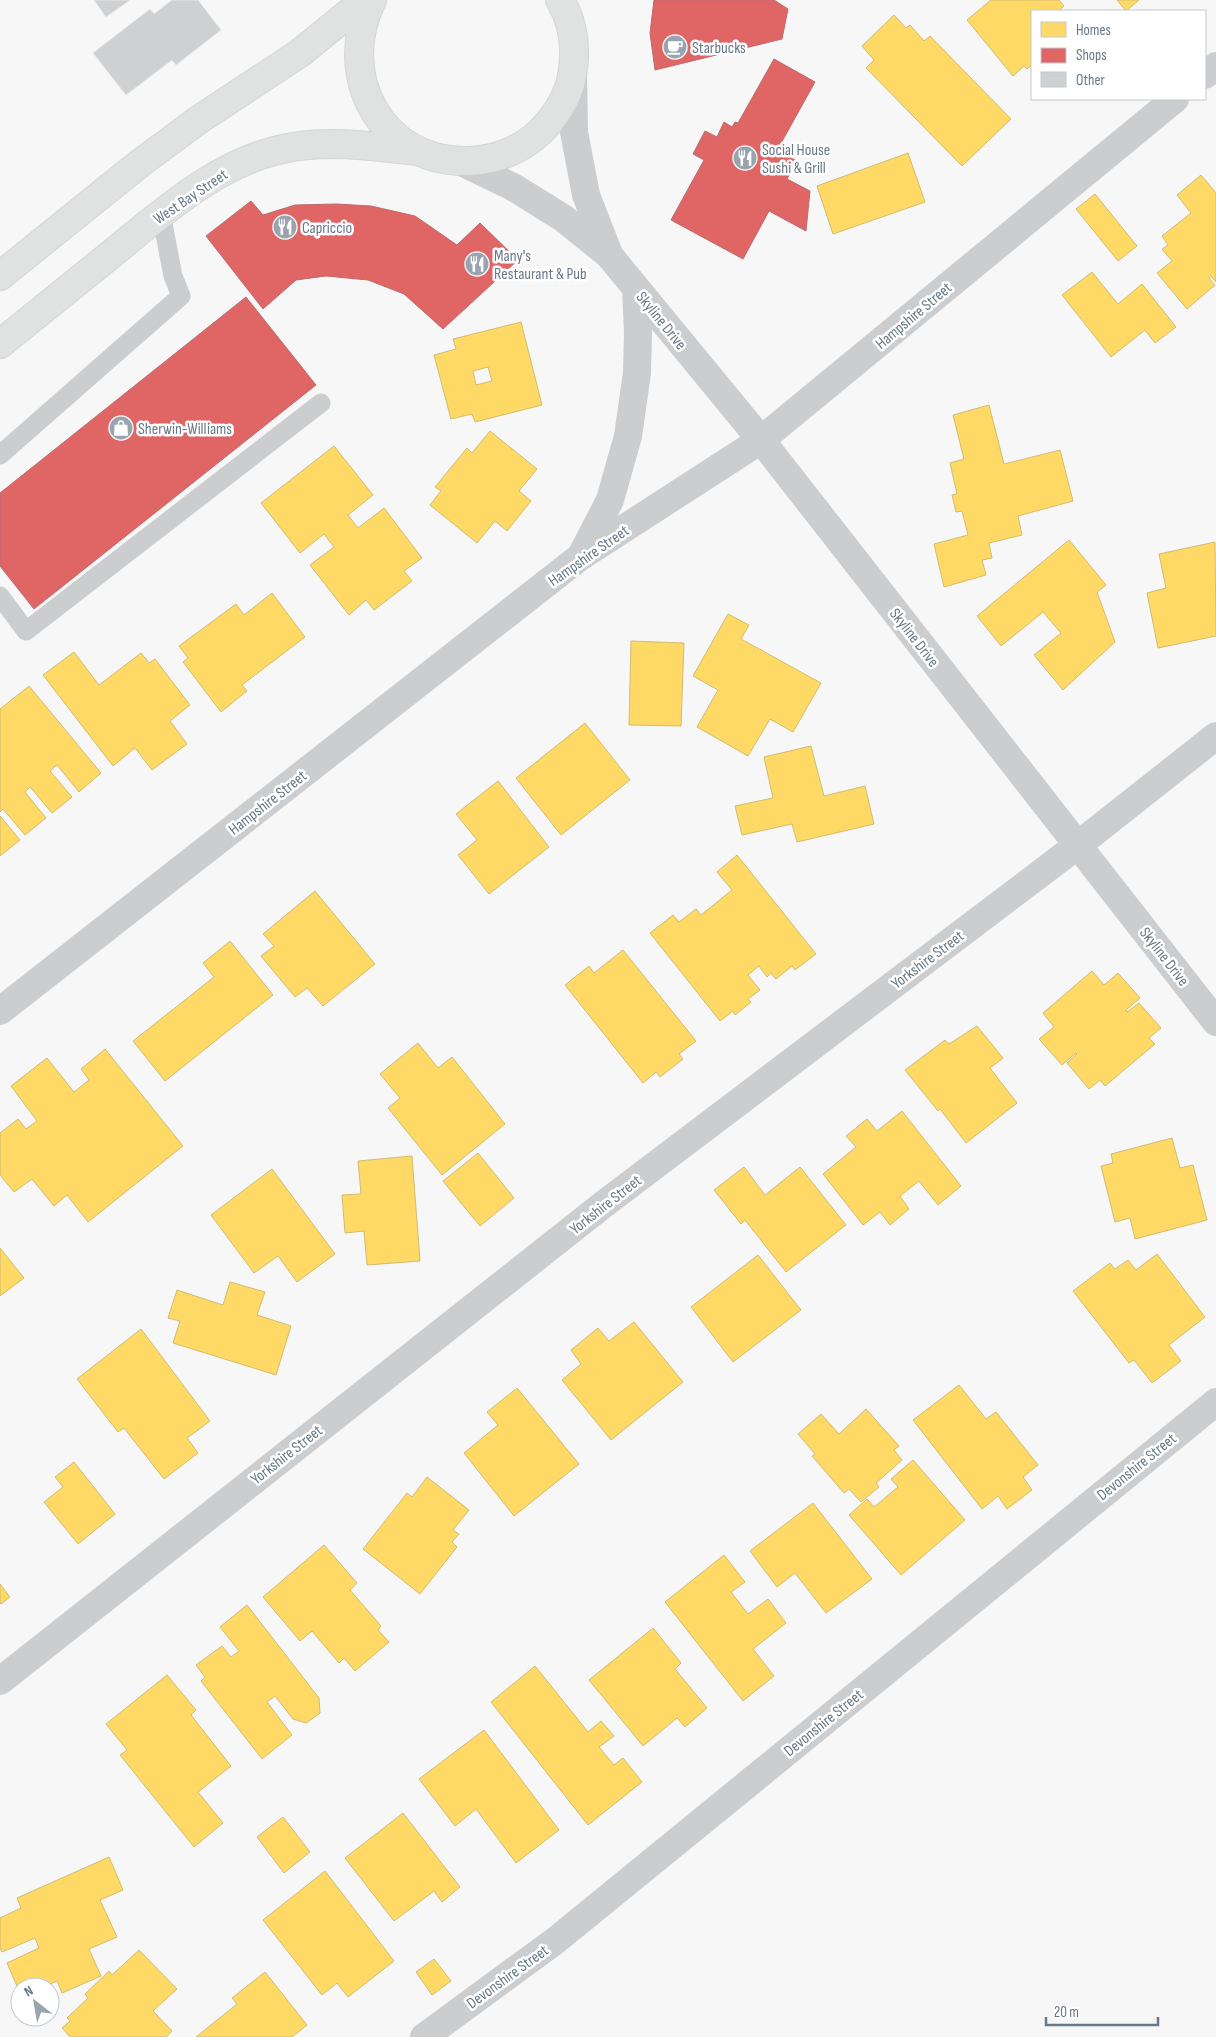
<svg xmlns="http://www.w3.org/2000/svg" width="1216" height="2037" viewBox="0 0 1216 2037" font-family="'Sofia Sans Condensed',sans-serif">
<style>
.homes{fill:#ffd966;stroke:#d1bc70;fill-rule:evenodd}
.shops{fill:#e06666;stroke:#bc6b70}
.building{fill:#ced0d1;stroke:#e6e6e6}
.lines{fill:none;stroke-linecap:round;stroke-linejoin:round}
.secondary-casing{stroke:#d4d5d6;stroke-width:30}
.service{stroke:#cccdce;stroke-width:19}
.minor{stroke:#cccdce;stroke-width:28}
.secondary{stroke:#e0e1e1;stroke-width:28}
.labels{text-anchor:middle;stroke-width:5;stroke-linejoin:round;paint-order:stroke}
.poi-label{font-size:16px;fill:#677887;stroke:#fff;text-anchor:start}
.street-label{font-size:16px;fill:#677887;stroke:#fff}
</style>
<rect width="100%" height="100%" fill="#f7f7f7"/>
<!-- homes -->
<path class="homes" d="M991 0H1059L1064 6 1058 11H1032V65L1027 69 1024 66 1013 76 967 20Z
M1117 0H1139L1126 11Z
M894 15 906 28 910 25 924 41 930 36 1011 119 962 166 866 68 874 60 862 46Z
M908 153 925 202 833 234 817 186Z
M1201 175 1216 193V282L1211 276 1209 278 1215 285 1187 309 1157 273 1172 261 1162 249 1168 245 1162 236 1191 213 1177 195Z
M1095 194 1137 246 1118 261 1076 209Z
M1092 272 1118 304 1142 284 1176 327 1155 343 1145 330 1111 357 1062 295Z
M521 322 542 405 475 422 472 414 451 419 434 355 456 349 453 339ZM488 367 492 381 476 385 473 371Z
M989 405 1004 464 1060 450 1073 501 1018 516 1022 535 989 543 992 558 982 560 986 575 944 587 934 544 968 535 962 511 956 512 952 495 957 494 950 463 964 459 953 415Z
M490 431 537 469 519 491 531 501 507 531 495 521 477 543 430 505 441 491 435 487 467 448 472 453Z
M334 446 373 495 348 515 358 528 384 508 422 558 404 571 412 581 374 610 366 600 349 615 310 565 334 547 324 534 300 553 261 503Z
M1069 540 1106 585 1097 592 1115 642 1063 690 1034 655 1061 633 1043 612 1001 646 977 616Z
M1215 542 1216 636 1158 648 1147 593 1166 588 1159 554Z
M272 593 305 637 242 685 247 691 221 712 183 662 188 658 179 646 236 604 244 615Z
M728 614 749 625 741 639 821 683 793 732 770 719 748 756 697 727 718 690 693 676Z
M631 641 684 643 681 726 629 725Z
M74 652 99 685 141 653 149 663 155 659 190 705 170 721 187 744 152 770 135 748 113 766 43 675Z
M29 686 101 773 79 792 57 765 50 771 72 797 52 813 30 787 25 792 46 818 25 835 3 809 0 812V709Z
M585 723 630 780 561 835 516 778Z
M811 746 824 796 865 786 874 824 797 842 792 824 742 835 735 806 773 798 764 757Z
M498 781 549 847 489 894 458 855 477 840 456 814Z
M0 816 20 840 0 856Z
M737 855 816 954 795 970 792 966 776 979 771 973 767 977 759 966 748 975 760 990 748 999 751 1002 735 1015 733 1011 720 1021 650 933 673 915 679 922 696 909 701 915 732 890 717 872Z
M315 891 375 964 323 1006 307 988 295 997 261 956 274 946 263 934Z
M230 941 273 995 165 1081 133 1041 214 977 203 963Z
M623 950 696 1041 679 1054 683 1059 660 1077 656 1072 643 1083 565 985 589 966 594 973Z
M1092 971 1104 985 1118 973 1140 998 1126 1010 1127 1012 1139 1003 1161 1028 1149 1038 1155 1044 1105 1086 1100 1080 1089 1089 1067 1063 1077 1054 1076 1053 1062 1065 1039 1039 1054 1027 1043 1013Z
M977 1026 1003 1058 990 1068 1017 1103 966 1143 940 1109 938 1111 905 1070 945 1040 949 1044Z
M418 1043 438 1068 452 1057 505 1124 442 1175 388 1108 400 1098 380 1074Z
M105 1049 183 1146 88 1222 67 1195 54 1206 32 1179 14 1192 0 1175V1133L18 1119 26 1129 37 1121 11 1086 47 1058 74 1092 89 1080 81 1069Z
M902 1111 961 1186 938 1205 919 1181 900 1196 909 1209 890 1225 880 1212 863 1225 823 1174 856 1147 846 1136 867 1119 877 1131Z
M1172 1138 1180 1168 1193 1165 1207 1220 1135 1239 1130 1218 1115 1222 1101 1166 1113 1163 1111 1154Z
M478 1153 514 1198 480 1226 443 1181Z
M412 1156 420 1261 367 1265 364 1231 345 1233 342 1195 361 1194 358 1161Z
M744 1167 765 1195 800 1167 846 1225 786 1272 745 1220 741 1224 714 1190Z
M272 1169 335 1254 297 1282 278 1256 254 1273 211 1215Z
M0 1248 24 1278 0 1296Z
M1157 1254 1205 1317 1169 1345 1181 1361 1152 1383 1134 1360 1129 1363 1073 1291 1110 1263 1115 1269 1128 1260 1136 1270Z
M758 1255 801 1310 733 1362 691 1307Z
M230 1282 265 1292 257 1315 291 1326 276 1375 173 1343 180 1321 168 1318 177 1290 223 1305Z
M634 1322 683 1382 611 1440 562 1380 581 1364 571 1350 598 1328 609 1341Z
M141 1329 210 1421 187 1438 198 1453 164 1479 124 1428 118 1432 77 1379Z
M959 1385 986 1419 996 1412 1038 1465 1023 1477 1032 1490 1007 1509 998 1496 982 1509 913 1420Z
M517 1388 579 1464 514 1516 464 1453 498 1425 487 1412Z
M866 1409 899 1446 894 1450 902 1460 876 1483 879 1487 861 1502 849 1489 844 1493 812 1456 815 1454 798 1434 821 1414 839 1434Z
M913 1460 965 1520 901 1575 849 1515 867 1499 874 1507 898 1487 891 1479Z
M74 1462 115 1514 78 1544 44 1502 63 1487 55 1477Z
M427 1477 469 1510 453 1530 459 1534 452 1542 457 1547 420 1594 363 1549 407 1493 412 1497Z
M813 1503 872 1579 826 1613 795 1573 777 1587 750 1551Z
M324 1545 357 1583 350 1590 381 1626 378 1630 389 1642 355 1671 344 1658 339 1663 312 1631 300 1641 263 1597Z
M724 1555 745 1582 731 1592 748 1614 768 1599 786 1623 753 1649 774 1676 743 1701 665 1602Z
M0 1584 10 1597 1 1604 0 1603Z
M247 1605 319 1698 320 1713 306 1723 293 1719 275 1696 267 1702 292 1735 262 1759 201 1681 205 1677 196 1665 222 1646 231 1657 239 1651 220 1627Z
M653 1628 681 1663 675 1669 707 1708 685 1727 677 1718 643 1746 589 1680Z
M535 1666 588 1732 601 1721 614 1736 599 1747 614 1765 623 1758 642 1782 588 1825 491 1702Z
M167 1675 196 1710 191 1715 231 1766 198 1792 223 1823 194 1847 120 1755 127 1750 106 1724Z
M484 1730 559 1830 516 1863 476 1809 455 1826 419 1779Z
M403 1813 460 1887 442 1902 434 1891 394 1921 345 1858Z
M283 1817 310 1852 284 1873 257 1837Z
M109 1857 123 1890 100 1900 117 1937 89 1949 101 1976 62 1993 57 1981 44 1987H20V1993L7 1963 39 1948 35 1938 2 1952 0 1948V1918L21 1908 17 1898Z
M325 1871 394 1961 348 1997 337 1983 322 1995 263 1920Z
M139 1950 177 1989 153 2011 172 2031 166 2037H70L62 2028 70 2021 67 2018 88 1998 85 1994 109 1971 112 1975Z
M434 1959 451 1981 432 1995 416 1972Z
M265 1972 307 2025 292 2037H196L237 2004 232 1998Z"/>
<!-- shops -->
<path class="shops" d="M654 0H774L788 9 782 39 655 70 650 33Z
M774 59 815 82 780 145 789 151 787 156 797 161 787 179 810 191 806 231 769 211 743 259 671 220 704 160 693 154 705 131 717 137 724 122 732 127 735 122 738 123Z
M251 201 263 215 295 205 337 204 371 206 415 216 457 245 480 223 518 260 443 329 404 294 368 280 326 276 296 280 263 309 206 236Z
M246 297 316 385 34 609 0 566V493Z"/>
<!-- building -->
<path class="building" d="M94 0H130L106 17Z
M172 0H198L221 30 176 65 172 60 126 95 93 53 150 9 154 14Z"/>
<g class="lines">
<defs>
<path id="secondary" d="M372 0C335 75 381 163 468 161 495 160 520 151 540 132 554 118 566 100 571 81 577 53 575 25 560 0
M0 276 139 164 197 121 300 53 365 0
M0 344C36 315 73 285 109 256 163 212 222 158 293 147 335 140 377 147 418 151"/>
</defs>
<!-- secondary casing -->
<use href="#secondary" class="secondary-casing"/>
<!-- service -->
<path class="service" d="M0 455 181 296 173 276 161 213
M0 596 26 631 321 403"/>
<!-- minor -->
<path class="minor" d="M573 72 574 132 586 195 609 254
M1205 75 1216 66
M459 161 513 187 563 218 609 255 761 440 1216 1022
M581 556 610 500 628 436 637 373 638 332 636 289
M0 1011 580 557 761 440 1175 99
M0 1681 604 1204 1078 845 1216 736
M424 2037 555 1941 1216 1402"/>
<!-- secondary -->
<use href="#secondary" class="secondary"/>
</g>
<!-- icons -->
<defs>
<symbol id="cafe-disc" viewBox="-11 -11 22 22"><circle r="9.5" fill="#99a4ae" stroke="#fff"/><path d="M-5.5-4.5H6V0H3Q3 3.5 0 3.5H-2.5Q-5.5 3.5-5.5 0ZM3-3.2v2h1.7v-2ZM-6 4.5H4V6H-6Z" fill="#fff"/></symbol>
<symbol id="restaurant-disc" viewBox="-11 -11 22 22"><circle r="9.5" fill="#99a4ae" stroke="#fff"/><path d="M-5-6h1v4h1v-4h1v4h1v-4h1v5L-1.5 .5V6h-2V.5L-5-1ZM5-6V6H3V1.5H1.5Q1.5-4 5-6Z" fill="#fff"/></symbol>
<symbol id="shop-disc" viewBox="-11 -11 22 22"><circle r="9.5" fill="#99a4ae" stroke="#fff"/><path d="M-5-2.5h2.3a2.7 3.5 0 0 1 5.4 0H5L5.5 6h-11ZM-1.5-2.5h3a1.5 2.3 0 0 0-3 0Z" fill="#fff"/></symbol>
</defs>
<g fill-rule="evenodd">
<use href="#cafe-disc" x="661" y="33" width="28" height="28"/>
<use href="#restaurant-disc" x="731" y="144" width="28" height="28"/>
<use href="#restaurant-disc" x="271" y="213" width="28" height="28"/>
<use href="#restaurant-disc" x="463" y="250" width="28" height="28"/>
<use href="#shop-disc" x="107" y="414" width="28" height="28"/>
</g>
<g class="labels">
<!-- poi labels -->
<g class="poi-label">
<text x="692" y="53">Starbucks</text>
<text x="762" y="155">Social House<tspan x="762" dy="18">Sushi &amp; Grill</tspan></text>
<text x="302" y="233">Capriccio</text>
<text x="494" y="261">Many's<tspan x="494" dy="18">Restaurant &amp; Pub</tspan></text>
<text x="138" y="434">Sherwin-Williams</text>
</g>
<!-- street labels -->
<g class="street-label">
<text transform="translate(190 196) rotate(-34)" y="6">West Bay Street</text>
<text transform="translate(913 315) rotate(-40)" y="6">Hampshire Street</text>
<text transform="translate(662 320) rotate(51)" y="6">Skyline Drive</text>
<text transform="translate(588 555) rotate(-35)" y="6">Hampshire Street</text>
<text transform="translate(915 637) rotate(52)" y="6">Skyline Drive</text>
<text transform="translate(267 802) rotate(-38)" y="6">Hampshire Street</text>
<text transform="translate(1165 956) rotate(52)" y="6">Skyline Drive</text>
<text transform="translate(927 959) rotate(-37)" y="6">Yorkshire Street</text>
<text transform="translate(605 1204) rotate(-38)" y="6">Yorkshire Street</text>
<text transform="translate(286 1454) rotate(-38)" y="6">Yorkshire Street</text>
<text transform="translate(1136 1466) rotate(-39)" y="6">Devonshire Street</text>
<text transform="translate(823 1722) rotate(-39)" y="6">Devonshire Street</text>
<text transform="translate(507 1976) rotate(-36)" y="6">Devonshire Street</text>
</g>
</g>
<!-- legend -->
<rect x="1031" y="10" width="175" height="90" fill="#ffffff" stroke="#c2c9cf"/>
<rect x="1041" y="22" width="25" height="15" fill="#ffd966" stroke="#c2c9cf"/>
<text x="1076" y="35" font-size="15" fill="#677887">Homes</text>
<rect x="1041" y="48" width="25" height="15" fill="#e06666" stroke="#c2c9cf"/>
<text x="1076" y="60" font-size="15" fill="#677887">Shops</text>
<rect x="1041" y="72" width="25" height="15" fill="#ced0d1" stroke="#c2c9cf"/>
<text x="1076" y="85" font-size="15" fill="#677887">Other</text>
<!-- north arrow -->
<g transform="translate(35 2002) rotate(329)"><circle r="24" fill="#ffffff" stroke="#c2c9cf"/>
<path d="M0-4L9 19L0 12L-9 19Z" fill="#99a4ae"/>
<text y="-8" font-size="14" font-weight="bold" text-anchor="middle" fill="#677887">N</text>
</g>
<!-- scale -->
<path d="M1046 2017v8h112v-8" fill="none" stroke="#677887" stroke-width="2.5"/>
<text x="1054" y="2017" font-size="15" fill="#677887" stroke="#ffffff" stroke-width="4" paint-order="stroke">20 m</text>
</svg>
